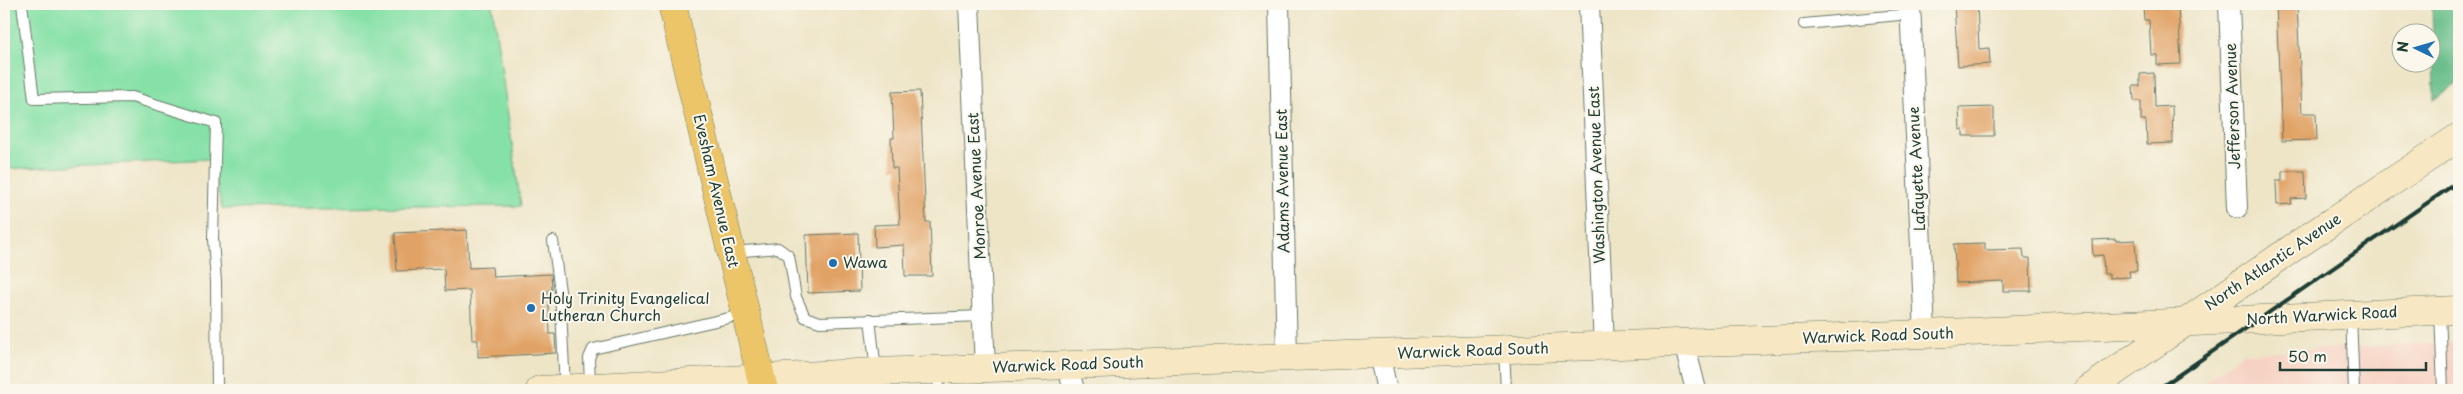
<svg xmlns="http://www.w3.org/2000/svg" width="2463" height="394" viewBox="0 0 2463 394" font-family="'Playpen Sans',sans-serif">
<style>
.built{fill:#f6d2c3}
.green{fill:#86e1a7;stroke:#528f6e}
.forest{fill:#6cbf8c;stroke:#467e60}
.building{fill:#e1a265}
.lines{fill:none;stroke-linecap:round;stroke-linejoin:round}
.lane-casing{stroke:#677867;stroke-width:12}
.street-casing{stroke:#677867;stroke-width:22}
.secondary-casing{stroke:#677867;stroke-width:29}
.primary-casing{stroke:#677867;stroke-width:29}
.lane{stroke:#fff;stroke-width:10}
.street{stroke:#fff;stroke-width:20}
.secondary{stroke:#f7e8c3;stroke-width:28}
.primary{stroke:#ecc569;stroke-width:28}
.rail{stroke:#1f3d34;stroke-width:4}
.poi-dot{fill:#1f6fb2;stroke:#fbf7ec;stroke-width:2}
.labels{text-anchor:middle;stroke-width:4;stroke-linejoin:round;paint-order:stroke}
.street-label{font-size:15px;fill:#1f3d34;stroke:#fbf7ec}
.poi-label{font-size:15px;fill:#1f3d34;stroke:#fbf7ec;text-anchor:start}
</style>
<rect width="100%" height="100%" fill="#fbf7ec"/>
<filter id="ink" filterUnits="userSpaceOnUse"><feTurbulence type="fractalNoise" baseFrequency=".02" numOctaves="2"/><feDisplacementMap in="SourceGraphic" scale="10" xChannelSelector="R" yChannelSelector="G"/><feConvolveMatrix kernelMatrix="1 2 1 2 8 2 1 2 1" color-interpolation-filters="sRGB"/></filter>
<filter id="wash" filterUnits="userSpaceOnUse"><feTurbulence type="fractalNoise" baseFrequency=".0096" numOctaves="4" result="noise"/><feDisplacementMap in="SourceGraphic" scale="20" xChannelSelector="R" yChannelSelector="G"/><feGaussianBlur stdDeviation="1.12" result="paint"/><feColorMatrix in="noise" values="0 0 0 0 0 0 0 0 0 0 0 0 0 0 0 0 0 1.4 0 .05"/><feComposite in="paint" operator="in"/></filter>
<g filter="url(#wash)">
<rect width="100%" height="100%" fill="#eee5c7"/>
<!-- built -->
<path class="built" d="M2459 342V390H2194L2243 353Z"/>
<!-- green -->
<path class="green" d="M4 4H492L521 206 222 209 212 159 4 169Z"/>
<!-- forest -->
<path class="forest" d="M2432 4H2459V82L2434 100Z"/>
<g id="blocks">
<!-- building -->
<path class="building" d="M1954 4H1977L1979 49 1989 48 1990 64 1958 66Z
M2143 4H2178L2181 64 2157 65V55H2151L2149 20H2144Z
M2276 4H2297L2302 113H2316L2317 140 2282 141Z
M2154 73 2155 107 2172 106 2173 143 2147 144 2146 120H2141V101H2134L2133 86H2140V74Z
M920 91 926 222H930L932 276H905L904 245 875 247 874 225 900 224 897 168H892L891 138H894L892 92Z
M1994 107V136H1963V129L1960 130 1959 108Z
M2282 171H2305L2306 198 2291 199 2292 204 2277 205 2276 181H2282Z
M467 230 469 268 492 267 493 277 551 274 552 290H548L550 334H555L556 353 478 357V340H472L470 290 445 291 444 269 397 271 395 233Z
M858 233 860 291 808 293 806 235Z
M2116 239V241L2135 240 2137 271H2129L2130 277 2109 278V274H2104L2103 255 2093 256 2092 240Z
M1985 243V250L2023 249 2024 258H2030L2031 291H2003V281L1956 283 1954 244Z"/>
</g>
</g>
<g filter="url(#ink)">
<use href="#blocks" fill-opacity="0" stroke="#677867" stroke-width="1"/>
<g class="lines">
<defs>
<path id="lane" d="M22 4 34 99 132 97 216 123 213 239 216 282 217 390
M1804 24 1910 14
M553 241 560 291 565 388
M733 252 778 248 789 256 796 297 805 317 820 322 983 316
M2440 311 2443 390
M2351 316 2354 390
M870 319 876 371
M1504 351 1506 390
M935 371 940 390
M590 386 589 358 593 349 746 314"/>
<path id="street" d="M969 4 985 368
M1279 4 1287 358
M1589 4 1604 346
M1910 4 1925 334
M2229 4 2237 208
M1684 343 1696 390
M1379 354 1387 390
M1067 365 1074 390"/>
<path id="secondary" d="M540 390 876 372 1925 334 2459 310
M2088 390 2294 247 2459 137"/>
<path id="primary" d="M672 4 764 390"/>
</defs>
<!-- lane casing -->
<use href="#lane" class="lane-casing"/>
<!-- street casing -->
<use href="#street" class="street-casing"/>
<!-- secondary casing -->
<use href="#secondary" class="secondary-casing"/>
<!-- primary casing -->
<use href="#primary" class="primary-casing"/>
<!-- lane -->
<use href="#lane" class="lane"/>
<!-- street -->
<use href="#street" class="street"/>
<!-- secondary -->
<use href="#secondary" class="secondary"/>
<!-- primary -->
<use href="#primary" class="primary"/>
<!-- rail -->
<path class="rail" d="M2157 390 2459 181"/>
</g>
</g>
<!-- markers -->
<g class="poi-dot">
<circle cx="833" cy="263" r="5"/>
<circle cx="531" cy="308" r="5"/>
</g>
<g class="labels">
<!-- street labels -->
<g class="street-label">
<text transform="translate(2233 106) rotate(-92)" y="5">Jefferson Avenue</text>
<text transform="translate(1917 169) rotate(-93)" y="5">Lafayette Avenue</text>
<text transform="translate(1597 175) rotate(-92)" y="5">Washington Avenue East</text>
<text transform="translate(1283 181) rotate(-91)" y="5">Adams Avenue East</text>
<text transform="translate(977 186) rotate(-93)" y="5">Monroe Avenue East</text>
<text transform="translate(716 191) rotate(77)" y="5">Evesham Avenue East</text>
<text transform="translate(2273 262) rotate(-34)" y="5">North Atlantic Avenue</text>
<text transform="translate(2322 316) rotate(-3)" y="5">North Warwick Road</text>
<text transform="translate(1878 336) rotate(-2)" y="5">Warwick Road South</text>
<text transform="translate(1473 351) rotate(-2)" y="5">Warwick Road South</text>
<text transform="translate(1068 365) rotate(-2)" y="5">Warwick Road South</text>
</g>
<!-- poi labels -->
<g class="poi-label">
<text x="843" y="268">Wawa</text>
<text x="541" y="304">Holy Trinity Evangelical<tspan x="541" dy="17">Lutheran Church</tspan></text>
</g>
</g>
<!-- margin -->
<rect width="2463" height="394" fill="none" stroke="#fbf7ec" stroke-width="20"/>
<!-- north arrow -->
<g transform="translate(2416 48) rotate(275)"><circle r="24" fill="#fbf7ec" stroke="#a3ada2"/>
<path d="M0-4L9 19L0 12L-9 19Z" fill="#1f6fb2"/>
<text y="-8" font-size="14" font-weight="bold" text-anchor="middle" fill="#1f3d34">N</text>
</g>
<!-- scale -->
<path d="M2280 362v8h146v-8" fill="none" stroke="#1f3d34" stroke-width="2.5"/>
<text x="2288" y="362" font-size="15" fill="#1f3d34" stroke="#fbf7ec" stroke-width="4" paint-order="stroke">50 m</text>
</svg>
